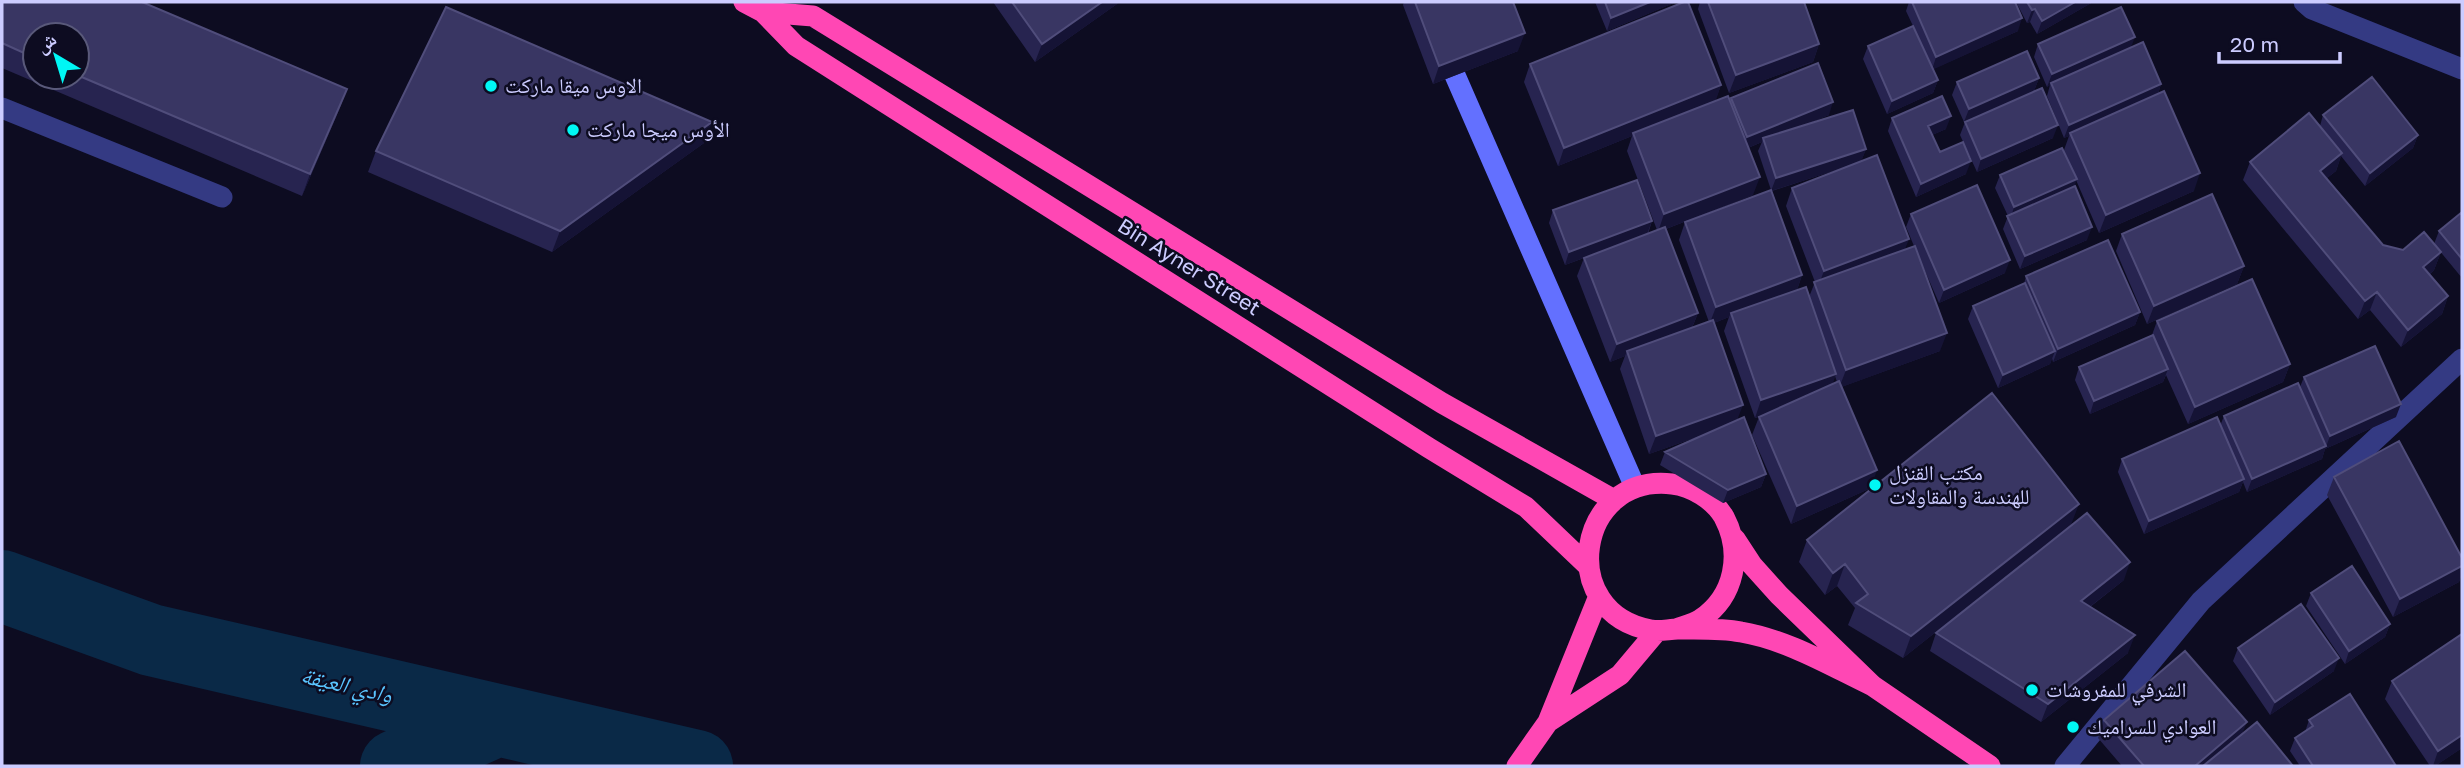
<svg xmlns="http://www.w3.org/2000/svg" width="2464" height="768" viewBox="0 0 2464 768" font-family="'Golos Text','Noto Naskh Arabic',sans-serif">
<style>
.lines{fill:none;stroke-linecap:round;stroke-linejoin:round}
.river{stroke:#0a2947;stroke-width:72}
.street{stroke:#343a83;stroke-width:21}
.secondary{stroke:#6370ff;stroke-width:21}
.highway{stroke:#ff47b4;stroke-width:21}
.wall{fill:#272450;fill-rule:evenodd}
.shaded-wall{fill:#151335}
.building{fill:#393663;stroke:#504d7b;stroke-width:2}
.poi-dot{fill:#00f7f4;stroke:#0d0c21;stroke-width:2.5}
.labels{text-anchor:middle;stroke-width:5;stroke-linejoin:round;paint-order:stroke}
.poi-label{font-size:21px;fill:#ccf;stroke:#0d0c21;text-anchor:start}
.street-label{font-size:21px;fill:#ccf;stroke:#0d0c21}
.water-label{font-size:23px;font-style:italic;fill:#5ac5ff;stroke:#0d0c21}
</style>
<rect width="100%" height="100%" fill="#0d0c21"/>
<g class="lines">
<!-- river -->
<path class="river" d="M2 586 151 640 697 766
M396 766 497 720"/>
<!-- street -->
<path class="street" d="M2304 2 2312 9 2462 69
M2 108 222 197
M2065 766 2201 601 2462 359"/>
<!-- secondary -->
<path class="secondary" d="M1423 2 1635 487"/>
<!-- highway -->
<path class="highway" d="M744 2 763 12 796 46 1429 448 1526 507 1587 565
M763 12 813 16 1442 403 1614 500
M1735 539 1752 565 1779 595 1873 686 1990 766
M1676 629C1684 626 1694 624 1701 619 1735 596 1743 553 1724 517 1714 500 1692 486 1672 484 1576 473 1555 613 1651 630 1660 632 1669 629 1678 629 1698 629 1721 628 1741 632 1788 640 1831 666 1873 686
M1548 722 1620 675 1657 631
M1517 766 1548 722 1599 596"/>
</g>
<!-- wall -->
<path class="wall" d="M2 2 347 89 339 110 302 196 2 68ZM35 35H77V77H35Z
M993 2H1118L1117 4 1035 62Z
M1404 2H1513L1518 51 1433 84 1403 5Z
M1595 2H1676L1607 31Z
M1700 2H1804L1819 44 1813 62 1729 93 1698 9Z
M1909 2H2015L2018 31 1933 69 1938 80 1933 93 1887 114 1863 59 1868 46 1913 26 1906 11Z
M2016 2H2093L2037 34 2030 22 2027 23Z
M2038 44 2131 48 2161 84 2158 94 2194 191 2099 233 2076 180 2074 186 2087 240 2020 269 2003 229 2008 216 1995 188 2000 175 2064 150 2069 136 2064 138 2047 96 2050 85 2047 87 2034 57Z
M1530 64 1721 85 1715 101H1730L1731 98 1829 115 1802 126 1866 149 1861 161 1905 249 1914 246 1906 227 1911 214 2005 273 1939 303 1918 255 1940 351 1841 387 1871 488 1791 524 1752 435 1759 417 1755 418 1724 331 1729 317 1714 323 1738 419 1766 474 1761 487 1723 503 1660 465 1665 452 1697 437 1649 454 1620 369 1625 356 1610 362 1577 276 1584 258 1565 265 1549 223 1553 210 1652 221 1648 234 1657 230 1627 151 1632 136 1558 166 1524 82ZM1762 142 1758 151 1771 190 1685 222 1679 240 1709 322 1692 328 1698 313 1666 229 1753 195 1748 148ZM1848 166 1792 188 1786 206 1815 282 1809 297 1797 290 1802 275 1772 191ZM1835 376 1837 382 1832 384Z
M2039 78 2034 91 1964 122 1952 95 1957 82Z
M2323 115 2418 135 2413 148 2365 186 2341 156 2336 171 2327 178 2383 245 2403 250 2441 252 2434 270 2430 274 2448 296 2442 314 2401 347 2370 310 2358 319 2243 180 2250 162 2320 126Z
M1892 118 1946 129 1932 135 1940 152 1966 174 1916 197 1888 131Z
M1965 122 2053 138 1977 172 1960 135Z
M704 143 552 252 368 172 376 151Z
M2462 212V278L2434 244 2439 231Z
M2122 234 2244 266 2237 284 2147 324 2116 251Z
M2026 276 2140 312 2135 325 2053 362 2052 358 2050 364 1998 388 1968 319 1973 306 2024 284Z
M2157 321 2290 364 2283 382 2188 424 2166 375 2163 382 2090 414 2075 380 2079 367 2152 335Z
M2304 377 2396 417 2325 449 2322 459 2247 492 2243 482 2239 492 2144 534 2118 472 2122 459 2220 426 2224 416 2300 387Z
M2334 477 2462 558V573L2459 582 2393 617 2327 495Z
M2071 525 1903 658 1848 625 1855 608 1837 586 1825 595 1799 562 1807 540Z
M2124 580 2090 607 2128 653 2041 722 1930 651 1936 633Z
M2311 593 2390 624 2385 637 2345 664 2306 606Z
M2462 634V748L2435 766H2430L2385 699 2392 681Z
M2238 648 2334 671 2270 715 2233 661Z
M2104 720 2242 734 2293 766H2122L2098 738Z
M2309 720 2396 766H2300L2290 751 2295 738 2305 732Z"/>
<!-- shaded-wall -->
<path class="shaded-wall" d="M1102 2H1118L1117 4 1035 62 1042 44Z
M1650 2H1676L1607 31 1611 18Z
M2075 2H2093L2037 34 2042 21Z
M2035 9 2030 22 2027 23 2032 10Z
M2022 18 2018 31 1932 70 1936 57Z
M1525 33 1518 51 1433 84 1439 66Z
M2135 37 2130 50 2051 83 2050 85 2047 87 2052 74Z
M1819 44 1813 62 1729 93 1736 75Z
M2039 78 2034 91 1964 122 1969 109Z
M1938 80 1933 93 1887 114 1892 101Z
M2161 84 2157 97 2070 133 2069 136 2064 138 2069 125Z
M1721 85 1715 103 1633 133 1632 136 1558 166 1564 148Z
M347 89 339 110 302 196 310 174Z
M1833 102 1829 115 1764 141 1763 138 1762 142 1743 150 1747 137Z
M1951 116 1946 129 1923 139 1928 126Z
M712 122 704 143 552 252 560 231Z
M2058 125 2053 138 1977 172 1981 159Z
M2418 135 2413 148 2365 186 2370 173Z
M1866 149 1861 162 1771 191 1776 178Z
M2342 153 2336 171 2314 188 2320 171Z
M1971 161 1966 174 1916 197 1921 184Z
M2200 173 2194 191 2099 233 2106 215Z
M1760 177 1753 195 1658 232 1664 214Z
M2077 179 2072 192 2010 220 2014 207Z
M1652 221 1647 234 1565 265 1569 252Z
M2092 227 2087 240 2020 269 2025 256Z
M1909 239 1902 257 1817 289 1824 271Z
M2441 252 2434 270 2417 284 2423 267Z
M2010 260 2005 273 1939 303 1944 290Z
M2244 266 2237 284 2147 324 2154 306Z
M1802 275 1796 293 1731 313 1729 317 1709 325 1716 307Z
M2377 292 2370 310 2358 319 2365 301Z
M2448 296 2442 314 2401 347 2408 330Z
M2140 312 2135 325 2053 362 2058 349Z
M1698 313 1691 330 1627 351 1625 356 1610 362 1617 344Z
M1947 333 1940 351 1839 388 1846 370Z
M2055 351 2050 364 1998 388 2003 375Z
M2290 364 2283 382 2188 424 2195 407Z
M2168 369 2163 382 2090 414 2094 401Z
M1836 374 1830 392 1755 418 1761 400Z
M2401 404 2396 417 2325 449 2322 459 2247 492 2252 479 2326 447 2330 436Z
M1743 405 1736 423 1649 454 1656 436Z
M1877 470 1871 488 1791 524 1797 506Z
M1766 474 1761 487 1723 503 1728 490Z
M2244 479 2239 492 2144 534 2149 521Z
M2079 504 2071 525 1903 658 1911 636Z
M2130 562 2124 580 2074 619 2081 601Z
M1845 564 1837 586 1825 595 1833 573Z
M2462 566V573L2459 582 2393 617 2400 599Z
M2390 624 2385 637 2345 664 2349 651Z
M2135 635 2128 653 2041 722 2048 704Z
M2339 658 2334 671 2270 715 2275 702Z
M2247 722 2240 739 2209 766H2195Z
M2462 735V748L2435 766H2433L2438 751Z"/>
<!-- building -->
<path class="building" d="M2 2H142L347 89 310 174 77 75V35H35V58L2 43Z
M1012 2H1102L1042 44Z
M1415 2H1513L1525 33 1439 66Z
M1605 2H1650L1611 18Z
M1684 2H1688L1721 85 1564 148 1530 64Z
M1708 2H1804L1819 44 1736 75Z
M1912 2H2015L2022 18 1936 57Z
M2027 2H2075L2042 21 2035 9 2032 10Z
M446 7 712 122 560 231 376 151Z
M2121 7 2135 37 2052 74 2038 44Z
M1913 26 1938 80 1892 101 1868 46Z
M2143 42 2161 84 2069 125 2051 83Z
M2027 51 2039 78 1969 109 1957 82Z
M1818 63 1833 102 1747 137 1731 98Z
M2372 77 2418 135 2370 173 2323 115Z
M2042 88 2058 125 1981 159 1965 122Z
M2164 91 2200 173 2106 215 2070 133Z
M1728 96 1760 177 1664 214 1633 133Z
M1942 96 1951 116 1928 126 1940 152 1963 142 1971 161 1921 184 1892 118Z
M1853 110 1866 149 1776 178 1763 138Z
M2309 113 2342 153 2320 171 2383 245 2403 250 2424 232 2441 252 2423 267 2448 296 2408 330 2377 292 2365 301 2250 162Z
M2062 148 2077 179 2014 207 2000 175Z
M1877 155 1909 239 1824 271 1792 188Z
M1637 180 1652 221 1569 252 1553 210Z
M1977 185 2010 260 1944 290 1911 214Z
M2075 186 2092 227 2025 256 2007 216Z
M1771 190 1802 275 1716 307 1685 222Z
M2212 194 2244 266 2154 306 2122 234Z
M2462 212V259L2439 231Z
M1665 227 1698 313 1617 344 1584 258Z
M2108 240 2140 312 2058 349 2026 276Z
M1915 246 1947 333 1846 370 1814 282Z
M2252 279 2290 364 2195 407 2157 321Z
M2025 283 2055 351 2003 375 1973 306Z
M1806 287 1836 374 1761 400 1731 313Z
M1713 320 1743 405 1656 436 1627 351Z
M2153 335 2168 369 2094 401 2079 367Z
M2375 346 2401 404 2330 436 2304 377Z
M1839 381 1877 470 1797 506 1759 417Z
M2298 383 2326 446 2252 479 2224 416Z
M1992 393 2079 504 1911 636 1856 603 1868 594 1845 564 1833 573 1807 540Z
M1744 417 1766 474 1728 490 1665 452Z
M2217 417 2244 479 2149 521 2122 459Z
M2399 441 2462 558V566L2400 599 2334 477Z
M2087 513 2130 562 2081 601 2135 635 2048 704 1936 633Z
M2352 566 2390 624 2349 651 2311 593Z
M2301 604 2339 658 2275 702 2238 648Z
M2462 634V735L2438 751 2392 681Z
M2185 651 2247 722 2195 766H2144L2104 720Z
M2350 694 2396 766H2313L2295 738 2313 726 2309 720Z
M2257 722 2293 766H2203Z"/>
<!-- markers -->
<g class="poi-dot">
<circle cx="491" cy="86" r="7"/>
<circle cx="573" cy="130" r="7"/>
<circle cx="1875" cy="485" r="7"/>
<circle cx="2032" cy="690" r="7"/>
<circle cx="2073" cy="727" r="7"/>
</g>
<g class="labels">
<!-- poi labels -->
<g class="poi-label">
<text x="505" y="93">الاوس ميقا ماركت</text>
<text x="587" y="137">الأوس ميجا ماركت</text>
<text x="1889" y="480">مكتب القنزل<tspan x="1889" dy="24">للهندسة والمقاولات</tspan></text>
<text x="2046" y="697">الشرفي للمفروشات</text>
<text x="2087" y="734">العوادي للسراميك</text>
</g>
<!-- street labels -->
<g class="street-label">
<text transform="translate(1189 267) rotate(32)" y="7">Bin Ayner Street</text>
</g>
<!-- water labels -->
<g class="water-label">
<text transform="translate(347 685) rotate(13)" y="8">وادي العيقة</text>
</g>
</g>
<!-- border -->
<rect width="2464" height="768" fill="none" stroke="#ccccff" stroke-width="7"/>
<!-- north arrow -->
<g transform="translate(56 56) rotate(322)"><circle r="33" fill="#0d0c21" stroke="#59597a" stroke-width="2"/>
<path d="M0-5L12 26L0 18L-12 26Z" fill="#00f7f4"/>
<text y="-10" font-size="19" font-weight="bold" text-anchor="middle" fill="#ccccff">ش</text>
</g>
<!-- scale -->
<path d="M2219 52v10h121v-10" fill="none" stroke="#ccccff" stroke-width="3.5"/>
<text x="2230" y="52" font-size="21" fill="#ccccff" stroke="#0d0c21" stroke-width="5" paint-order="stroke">20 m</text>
</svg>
